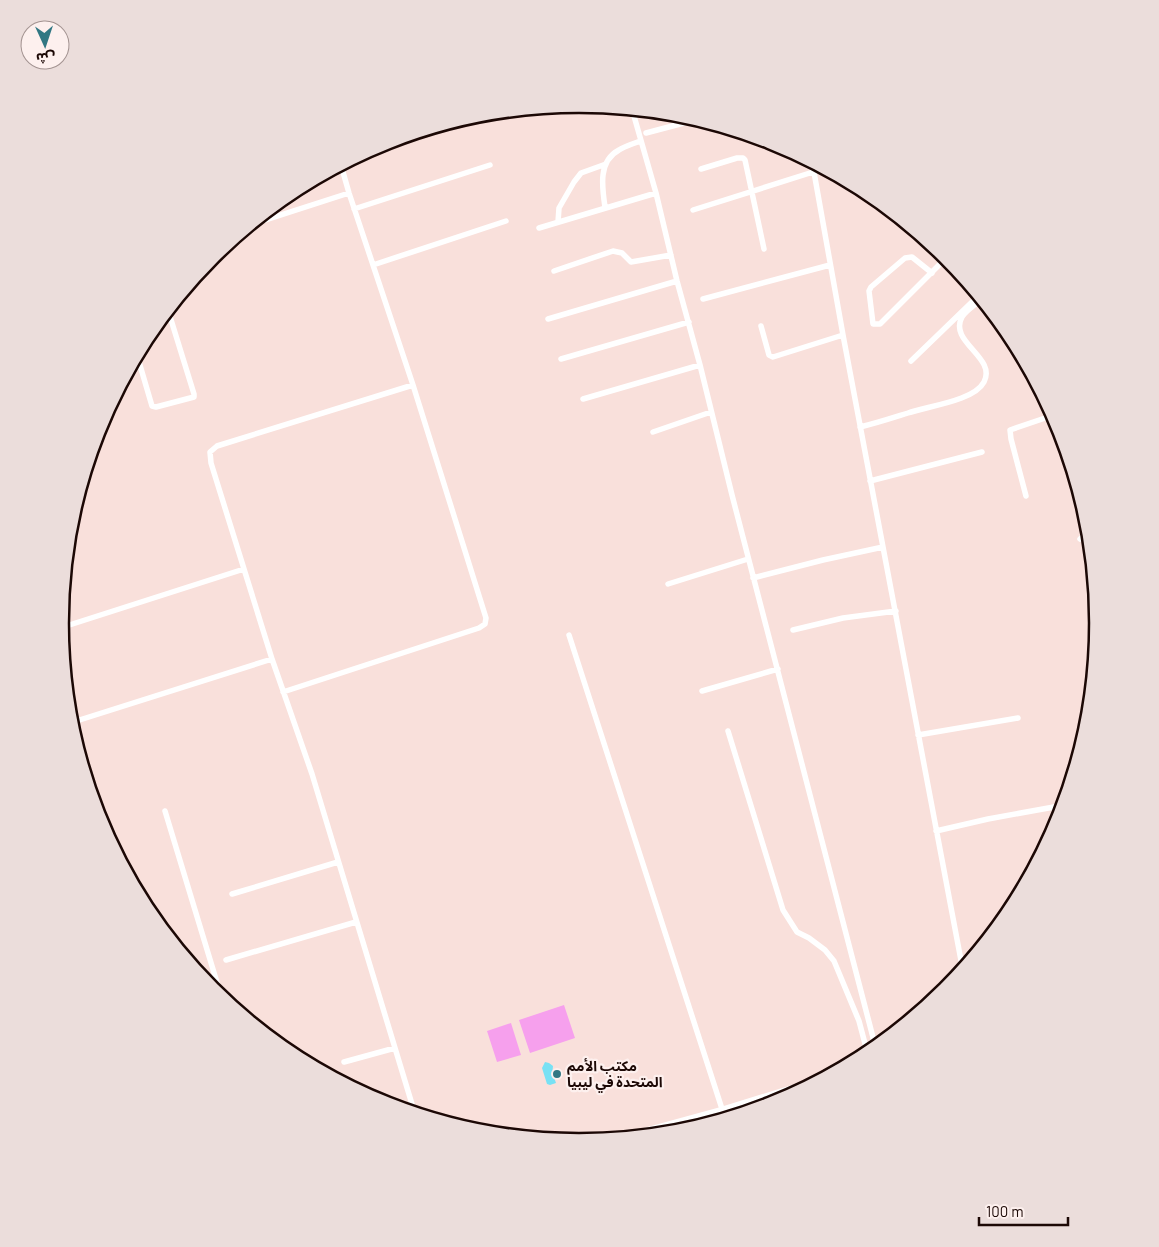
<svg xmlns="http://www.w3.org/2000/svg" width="1159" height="1247" viewBox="0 0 1159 1247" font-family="Barlow,'Noto Sans Arabic',sans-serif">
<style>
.green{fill:#f6a0ed}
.water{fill:#78e1f4}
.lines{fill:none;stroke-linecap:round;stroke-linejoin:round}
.street{stroke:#fff;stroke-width:5.5}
.highway{stroke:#fff;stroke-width:11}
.poi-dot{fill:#317783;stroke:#fdf0ee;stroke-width:2}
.labels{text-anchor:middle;stroke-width:4.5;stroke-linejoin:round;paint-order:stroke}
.poi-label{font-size:14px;font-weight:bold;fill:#1c0805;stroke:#fdf0ee;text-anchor:start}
.rim{fill:none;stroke:#1c0805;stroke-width:2.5}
</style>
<rect width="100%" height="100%" fill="#f9e0db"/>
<!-- green -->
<path class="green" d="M564 1005 575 1038 530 1053 519 1020Z
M511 1023 521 1055 497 1062 487 1031Z"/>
<!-- water -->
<path class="water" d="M545 1062 549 1063 553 1066 552 1076 554 1077 556 1083 550 1085 547 1084 542 1068Z"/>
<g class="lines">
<!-- street -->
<path class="street" d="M632 109 656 193 677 281 700 365 732 495 876 1049
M646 133 699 119
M812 161 843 335 963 971
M701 169 737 158H743L745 160 764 249
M605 207C602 187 598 161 619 150 625 146 633 144 640 141
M354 209 490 165
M693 210 813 172
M558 222 559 208 574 182 581 173 606 164
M250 225 349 193
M539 228 656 193
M373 265 506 221
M554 271 613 251 622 253 631 262 671 255
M932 273 912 257 905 258 871 287 869 291 873 324H880L947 257
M703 299 830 265
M548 319 677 281
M761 326 769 355 773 357 843 335
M137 355 152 406 156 407 194 397V394L168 310
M561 359 689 322
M911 361 972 302 979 298
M583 399 700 365
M860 427C877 423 892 418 908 413 928 406 974 401 984 382 997 357 948 342 962 317 966 310 976 304 982 299
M653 432 711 412
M870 481 982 452
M1026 496 1011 439 1010 430 1054 415
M1080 539 1090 530
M753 578 823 560 883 547
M668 584 748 559
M1096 612 1098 611
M60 628 244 569
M793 630 843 618 896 611
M569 635 723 1112
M272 659 211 463 210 452 217 446 413 385
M702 691 778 669
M283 692 479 628 485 624 486 618 413 385 349 193 341 165
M70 723 272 659 312 774 415 1114
M728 731 783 910 797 932 809 938 825 950 834 961 859 1021 868 1055
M918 735 1018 718
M165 811 222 999
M936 831 988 819 1065 805
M232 894 338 862
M226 960 356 922
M344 1062 395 1048"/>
<!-- highway -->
<path class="highway" d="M628 1138 723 1112 817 1083"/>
</g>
<!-- markers -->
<circle class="poi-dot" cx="557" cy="1074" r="5"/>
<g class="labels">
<!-- poi labels -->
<g class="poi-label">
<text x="567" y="1071">مكتب الأمم<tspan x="567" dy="16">المتحدة في ليبيا</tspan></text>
</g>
</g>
<!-- crop -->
<path d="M0 0H1159V1247H0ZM69 623a510 510 0 1 1 1020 0a510 510 0 1 1-1020 0Z" fill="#ebdddb" fill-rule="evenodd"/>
<path class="rim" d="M69 623a510 510 0 1 1 1020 0a510 510 0 1 1-1020 0Z"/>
<!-- north arrow -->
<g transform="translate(45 45) rotate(177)"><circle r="24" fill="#fdf0ee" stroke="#a39391"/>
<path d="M0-4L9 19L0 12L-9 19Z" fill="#317783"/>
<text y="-8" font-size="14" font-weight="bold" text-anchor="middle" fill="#1c0805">ش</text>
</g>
<!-- scale -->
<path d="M979 1217v8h89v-8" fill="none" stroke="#1c0805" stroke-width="2.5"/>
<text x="986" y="1217" font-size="15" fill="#1c0805" stroke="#fdf0ee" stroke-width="4" paint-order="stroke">100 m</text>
</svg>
